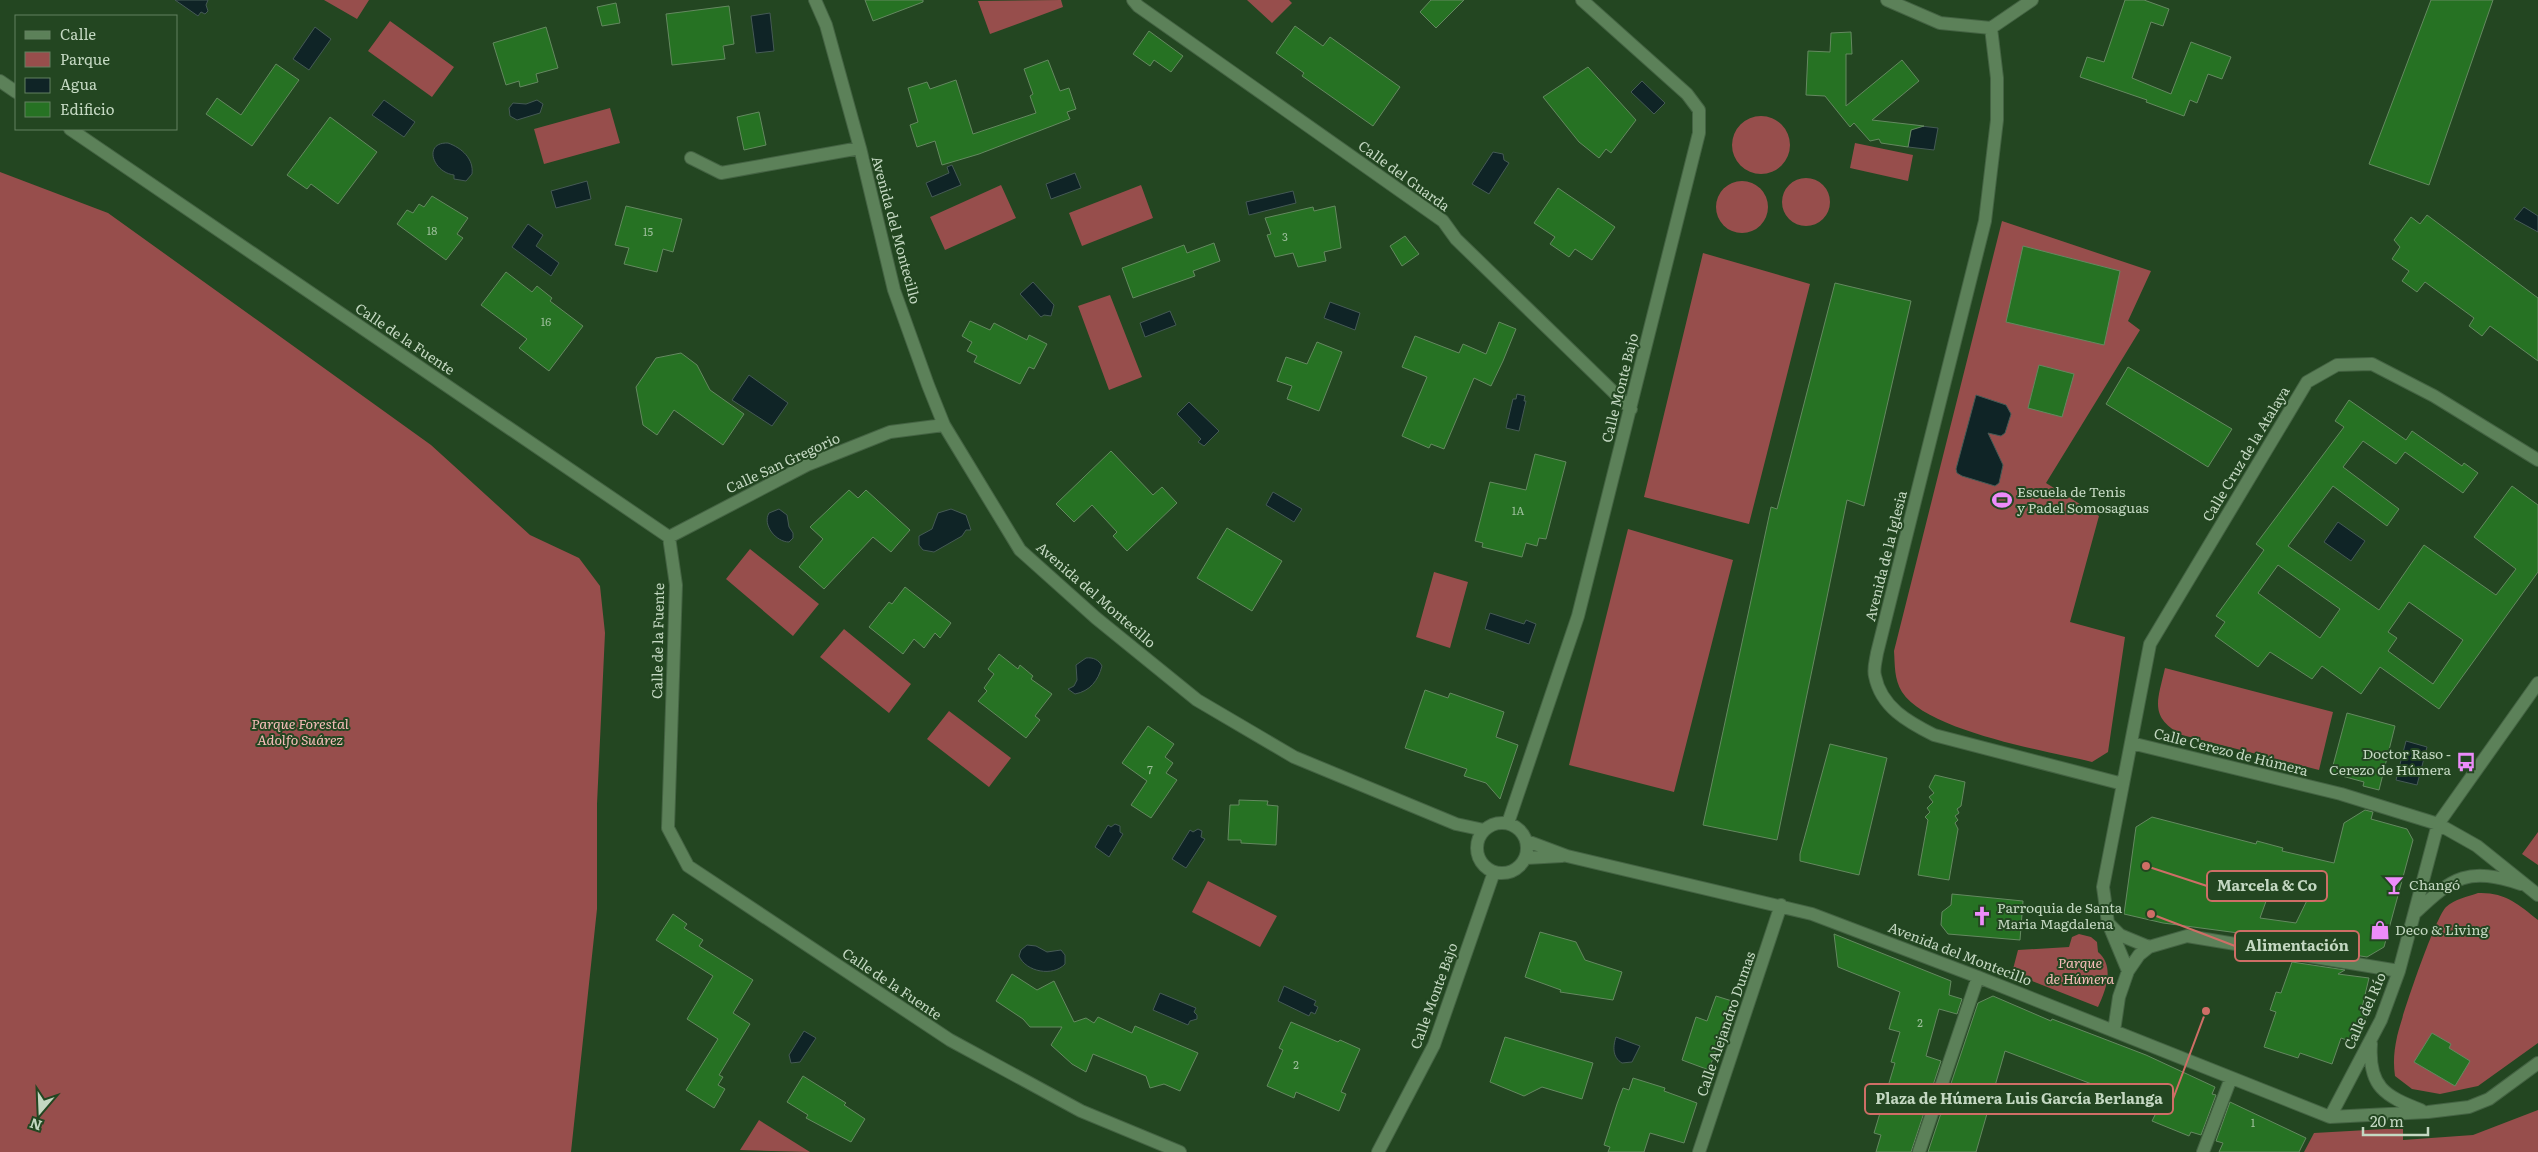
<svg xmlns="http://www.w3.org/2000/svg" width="2538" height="1152" viewBox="0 0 2538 1152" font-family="Literata,serif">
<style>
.green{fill:#974e4c}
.water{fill:#0f2426;stroke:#455a55}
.building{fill:#267223;stroke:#648960;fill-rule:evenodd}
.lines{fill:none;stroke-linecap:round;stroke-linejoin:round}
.minor-casing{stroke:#446343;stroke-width:14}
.minor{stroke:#5c8159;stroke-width:12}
.labels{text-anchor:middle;stroke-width:4;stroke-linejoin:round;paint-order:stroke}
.number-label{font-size:11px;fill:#9cbe9a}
.street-label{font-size:14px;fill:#c4d8c2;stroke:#234621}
.poi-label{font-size:14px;fill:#c4d8c2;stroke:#234621;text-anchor:start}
.park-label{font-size:14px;font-style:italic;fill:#f6bdb9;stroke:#234621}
.leader{fill:none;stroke:#cf6e66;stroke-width:2}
.callout-dot{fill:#cf6e66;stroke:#234621;stroke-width:2}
.callout{fill:#234621;stroke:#cf6e66;stroke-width:2}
.callout-label{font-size:15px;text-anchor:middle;font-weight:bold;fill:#c4d8c2}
</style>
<rect width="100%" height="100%" fill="#234621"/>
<!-- green -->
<path class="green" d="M324 0H369L357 19Z
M1061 0 1063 7 990 34 978 1Z
M1247 0H1289L1292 3 1272 23Z
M390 21 454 67 432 97 368 51Z
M610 108 620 143 544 164 534 129Z
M1732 145a29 29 0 1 1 58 0a29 29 0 1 1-58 0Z
M1855 143 1913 155 1908 181 1850 168Z
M0 172 108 213 431 445 530 535 579 558 600 586 605 633 597 804V909L571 1152H0Z
M1782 202a24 24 0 1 1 48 0a24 24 0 1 1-48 0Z
M1716 207a26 26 0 1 1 52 0a26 26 0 1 1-52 0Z
M1001 185 1016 218 945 250 930 217Z
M1141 185 1153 218 1082 246 1069 213Z
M2002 221 2151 271 2128 321 2140 330 2046 483 2099 516 2070 622 2125 637 2108 752 2092 762C2046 751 1927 731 1902 692 1894 679 1895 665 1894 651Z
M1703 253 1810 284 1749 524 1644 497Z
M1110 295 1142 377 1109 390 1078 306Z
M1628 529 1733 560 1674 792 1569 765Z
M750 549 819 604 793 636 726 579Z
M1434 572 1468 582 1450 648 1416 637Z
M844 629 911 684 889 713 820 657Z
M2165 668 2333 712 2319 770 2182 735C2148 717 2158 700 2165 668Z
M949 711 1011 758 989 787 927 739Z
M2538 832V865L2522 854Z
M1208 881 1277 916 1260 947 1192 912Z
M2478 893C2505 892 2518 904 2538 920V1043L2478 1086 2440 1094 2412 1089 2395 1076C2393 1062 2394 1051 2397 1037 2401 1018 2435 918 2446 907 2455 899 2467 897 2478 893Z
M2079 934 2091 937 2097 942 2098 952C2115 966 2106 990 2098 1007L2012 973 2018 950 2069 947 2072 937Z
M2538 1110V1152H2304L2314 1133 2403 1128V1140L2473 1135Z
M759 1120 810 1152 740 1150Z"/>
<!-- water -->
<path class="water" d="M175 0H208L206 5 208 11 205 14 201 12 198 16Z
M770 13 774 51 756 53 751 16Z
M315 27 331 39 309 70 293 59Z
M1642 81 1665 103 1654 114 1631 92Z
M384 100 415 122 404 137 372 115Z
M537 100 543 104 540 113 517 120 510 116 509 108 513 103 526 104Z
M1912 125 1938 128 1934 150 1908 147Z
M448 143C462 148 474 159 472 174L466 181 454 179V175C432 172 423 142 448 143Z
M1493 152 1503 154 1504 160 1509 163 1489 194 1472 184Z
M952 165 961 185 932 197 926 183 949 173 947 167Z
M1075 173 1081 188 1051 199 1046 184Z
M587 181 591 199 556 208 551 191Z
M1293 191 1296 203 1249 215 1246 202Z
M2524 207 2538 216V232L2514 219Z
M528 224 543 235 536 246 559 263 551 276 512 247Z
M1033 282 1054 305 1051 316 1044 315 1041 317 1020 294Z
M1330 302 1360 313 1355 330 1324 318Z
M1170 311 1176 325 1145 337 1140 323Z
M749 375 788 403 772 426 732 400Z
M1517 394 1525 396 1524 401H1526L1519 431 1506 428 1513 399H1516Z
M1976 395 2006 405 2011 414 2005 433 2001 436 1988 433 2003 465 1999 483 1995 486 1962 476 1957 473 1956 469Z
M1189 402 1219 431 1204 446 1198 442 1201 439 1177 414Z
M1273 492 1302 509 1294 522 1266 505Z
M779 509 787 515 789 527 793 533V538L789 542C776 542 762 525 769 513Z
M951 509 966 515 971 530H966L962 536 934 552 923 550 919 545V536L932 529 938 513Z
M2338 522 2365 541 2351 561 2324 542Z
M1490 613 1524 624 1526 620 1536 624 1529 644 1485 629Z
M1086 658C1093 657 1099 660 1102 666 1098 681 1090 691 1075 694L1068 689 1074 686 1077 680 1076 665Z
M2406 741 2427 747 2417 785 2396 780Z
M1115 824 1120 826V832L1123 834 1109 857 1095 847 1108 825 1111 827Z
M1198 829 1202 831 1201 837 1205 839 1186 868 1172 859 1190 830 1193 832Z
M1027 945 1036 946 1047 952 1061 950 1065 955V964C1053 977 1026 972 1019 956L1021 950Z
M1284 986 1316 1001 1314 1005 1318 1007 1315 1014 1311 1012 1309 1016 1278 1001Z
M1160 993 1196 1008 1194 1012 1197 1015V1019L1190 1021 1188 1025 1153 1010Z
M804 1031 816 1038 800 1062 791 1063 789 1055Z
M1616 1037 1640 1046 1632 1062 1622 1063C1612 1057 1613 1046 1616 1037Z"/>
<!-- building -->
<path class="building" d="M865 0H923V2L873 21Z
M1431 0H1464L1436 28 1420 12Z
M2125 0H2144L2169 9 2163 26 2151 22 2132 78 2171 94 2191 42 2231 57 2222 79 2208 74 2197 103 2190 100 2184 116 2146 102 2147 100 2080 77 2087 57 2104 62Z
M2431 0H2493L2429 185 2369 164Z
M616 3 620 23 602 26 597 7Z
M729 6 734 44 723 46 725 59 672 65 666 14Z
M1295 26 1323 46 1330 37 1400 87 1373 126 1302 76 1304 73 1276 53Z
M546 27 558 68 536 74 538 82 520 87 519 81 506 85 493 43Z
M1149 31 1183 56 1171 72 1154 60 1150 66 1133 54Z
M1851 32 1852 54H1846V106L1902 60 1919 81 1872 120 1924 126 1911 130 1908 147 1881 143 1879 139 1870 141 1854 123 1850 127 1825 96 1806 95 1808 51 1830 52 1831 33Z
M1048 60 1060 91 1069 88 1076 109 1067 112 1070 119 979 154 942 165 935 141 917 147 910 125 918 122 908 88 927 82 930 89 956 80 973 134 1036 113 1030 96 1033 94 1024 69Z
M276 64 299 80 252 146 206 114 217 98 241 115Z
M1588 67 1636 120 1611 153 1606 149 1599 158 1579 142 1543 97Z
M759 112 766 145 744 150 737 117Z
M330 117 377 152 338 204 311 184 307 189 287 175Z
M1558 188 1615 227 1592 260 1575 249 1569 257 1550 244 1555 237 1534 223Z
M432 196 468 218 457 234 463 238 446 260 397 224 407 210 413 213 419 204 424 207Z
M626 206 682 219 673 252 663 249 657 272 624 264 629 248 615 245Z
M1335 206 1341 248 1324 252 1326 261 1298 267 1293 253 1275 257 1267 235 1271 234 1265 218 1313 207 1314 211Z
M2427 215 2538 298V361L2490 326 2482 336 2469 326 2474 318 2425 282 2417 292 2402 281 2409 271 2392 259 2400 247 2394 240 2411 217 2420 224Z
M1405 236 1419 254 1402 266 1390 246Z
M1214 243 1220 261 1193 271 1195 276 1133 298 1122 268 1184 245 1187 253Z
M2023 246 2120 271 2104 345 2006 322Z
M506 272 532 292 537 286 552 298 550 301 583 326 549 371 519 348 527 339 481 305Z
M1835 283 1911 301 1864 506 1847 500 1777 840 1703 825 1771 507 1777 509Z
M970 321 990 330 994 323 1027 340 1029 335 1047 344 1034 369 1029 367 1020 384 974 362 977 356 967 351 972 342 962 336Z
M1499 322 1516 329 1503 361 1491 386 1474 378 1444 449 1431 444 1429 448 1402 436 1427 377 1402 367 1415 336 1459 353 1463 344 1486 354Z
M1317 342 1342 352 1319 411 1287 399 1292 386 1277 381 1286 357 1307 364Z
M681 353 697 365 710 390 744 414 723 445 674 410 657 435 643 425 636 387 656 358Z
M2039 365 2074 374 2062 417 2028 408Z
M2128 367 2232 429 2208 467 2106 404Z
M2349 400 2406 440 2412 431 2462 466 2464 463 2478 473 2463 493 2405 452 2396 464 2363 441 2343 467 2399 509 2387 526 2333 486 2288 546 2379 610 2424 545 2496 595 2516 569 2474 537 2512 486 2538 505V572L2439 709 2380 667 2361 694 2322 666 2312 679 2270 652 2258 667 2215 636 2225 622 2216 616 2264 550 2256 544 2344 427 2335 421ZM2278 565 2340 609 2320 638 2258 593ZM2409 602 2463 640 2433 684 2388 651 2397 638 2388 632Z
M1111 451 1153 495 1162 487 1177 503 1127 551 1113 536 1117 532 1092 505 1074 522 1056 504Z
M1535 454 1566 462 1546 539 1539 538 1537 546 1526 543 1522 557 1482 547 1483 543 1475 541 1490 482 1526 490Z
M849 490 858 498 866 490 910 530 891 552 873 537 824 589 799 567 823 539 810 527Z
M1227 528 1282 561 1252 611 1197 578Z
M905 587 951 623 940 638 935 633 924 648 914 639 903 654 869 627 889 602 892 604Z
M999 654 1018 669 1020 665 1033 676 1031 679 1052 694 1035 716 1040 720 1026 738 978 701 987 691 984 688 994 674 988 669Z
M1425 690 1448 698 1450 693 1504 712 1496 737 1518 745 1500 799 1486 783 1464 776 1467 769 1405 748Z
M2347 713 2395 726 2379 790 2363 786 2364 782 2331 773Z
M1148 726 1174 744 1165 757 1173 763 1166 773 1177 780 1151 818 1131 805 1147 781 1122 763Z
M1830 744 1887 758 1859 875 1800 861V854Z
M1935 775 1965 782 1961 806 1957 809 1959 813 1955 816 1958 820 1955 823 1958 829 1949 880 1918 875 1928 820 1925 817 1930 812 1927 808 1933 802 1929 797 1934 793 1929 787Z
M1239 800 1268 801 1267 805 1278 806 1276 845 1241 843V840H1228L1230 805H1239Z
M2365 810 2373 812 2371 819 2407 829 2413 840 2384 947 2367 957 2297 946 2299 941 2163 923 2124 914 2136 827 2152 817 2256 844 2257 841 2283 848 2282 851 2334 863 2344 823ZM2274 879 2313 888 2296 923 2260 918Z
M1952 894 2023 901 2020 940 1948 934 1941 925 1942 912 1951 905Z
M673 914 687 924 684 928 703 940 699 946 753 980 733 1013 750 1024 719 1075 723 1077 718 1085 725 1089 714 1108 686 1090 718 1039 687 1019 713 976 656 940Z
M1540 932 1576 942 1585 960 1622 972 1613 1000 1560 992 1561 990 1525 977Z
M1834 934 1951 981 1949 995 1962 999 1957 1014 1939 1009 1926 1056 1941 1061 1911 1152H1876L1881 1135 1874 1133 1895 1063 1891 1062 1900 1032 1889 1029 1900 992 1838 967Z
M2292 962 2345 970 2338 974 2369 978 2361 1012 2368 1014 2355 1043 2341 1038 2332 1064 2300 1053 2298 1058 2264 1047 2276 1012 2270 1010 2276 992 2281 993Z
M1012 974 1037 990 1054 981 1074 1022 1086 1018 1094 1023 1098 1017 1132 1033 1135 1026 1198 1053 1180 1091 1164 1084 1150 1088 1146 1076 1093 1054 1086 1072 1072 1064 1051 1045 1062 1027H1030L1023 1019 996 1001Z
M1716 996 1732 1001 1709 1070 1682 1060 1696 1017 1707 1021Z
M1993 996 2051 1021 2052 1019 2146 1055 2215 1087 2212 1094 2216 1095 2201 1135 2191 1132 2189 1136 2152 1121 2159 1107 2139 1098 2112 1087 2110 1091 2005 1051 1976 1152H1928L1978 1003Z
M1291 1022 1338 1042 1340 1040 1360 1049 1341 1092 1346 1094 1339 1111 1296 1092 1294 1098 1267 1086 1283 1050 1279 1048Z
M2432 1033 2451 1044 2449 1048 2470 1061 2455 1086 2414 1062Z
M1505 1037 1593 1063 1582 1099 1542 1087 1524 1096 1490 1082Z
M803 1076 846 1103 844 1105 865 1119 851 1142 806 1118 808 1115 787 1102Z
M1633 1078 1665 1088 1664 1091 1697 1103 1684 1143 1650 1133 1644 1152H1608L1610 1147 1604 1145 1617 1104 1623 1088 1629 1090Z
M2230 1102 2306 1138 2299 1152H2219L2223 1143 2216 1141Z"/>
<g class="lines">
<defs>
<path id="minor" d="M815 0 826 25 860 148 894 290 928 385 944 425 1020 550 1096 618 1197 700 1294 757 1456 824 1484 830
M1133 0 1138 6 1443 221 1456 239 1631 409
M1887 0 1940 23 1991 28 2032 0
M1991 28 1997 78V120L1985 221 1877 653C1876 660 1873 669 1875 676 1881 707 1908 722 1934 735L2123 784 2103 887 2108 923 2128 971
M0 81 16 92
M70 129 669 537 676 585 668 828 688 866 950 1040 1081 1111 1180 1152
M691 158 721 173 860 148
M669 537 807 465 890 432 944 425
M2131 743 2341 794 2438 824 2477 846 2538 895
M2123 784 2150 644 2307 382 2337 365 2372 364 2434 396 2538 460
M1477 848a25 25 0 1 1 50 0a25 25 0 1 1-50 0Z
M1508 823 1578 616 1699 133V110L1687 94 1582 0
M1527 841 1567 856 1812 914 1978 977 2330 1117 2428 1112 2469 1107 2489 1099 2538 1063
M1526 858 1562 856
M2415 913C2454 876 2468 867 2521 884
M2110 925 2120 935 2149 947
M2114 1031 2119 997 2128 971 2139 955 2149 947 2187 936 2399 971
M2371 1044C2368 1087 2385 1096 2421 1110
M2330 1117 2381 1020 2399 971 2438 824 2538 683
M1378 1152 1434 1045 1494 872
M1699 1152 1781 905
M1919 1152 1978 977
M2203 1152 2231 1078"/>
</defs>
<!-- minor casing -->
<use href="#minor" class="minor-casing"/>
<!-- minor -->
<use href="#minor" class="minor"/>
</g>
<!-- icons -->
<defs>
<symbol id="stadium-bare" viewBox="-9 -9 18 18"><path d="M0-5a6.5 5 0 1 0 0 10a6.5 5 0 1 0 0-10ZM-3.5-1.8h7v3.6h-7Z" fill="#ed8cfa" stroke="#234621" stroke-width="2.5" paint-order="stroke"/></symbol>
<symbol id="bus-bare" viewBox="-9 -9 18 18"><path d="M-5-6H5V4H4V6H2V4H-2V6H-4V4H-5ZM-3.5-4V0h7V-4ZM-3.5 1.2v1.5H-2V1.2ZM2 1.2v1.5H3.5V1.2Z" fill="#ed8cfa" stroke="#234621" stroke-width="2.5" paint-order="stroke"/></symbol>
<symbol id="bar-bare" viewBox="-9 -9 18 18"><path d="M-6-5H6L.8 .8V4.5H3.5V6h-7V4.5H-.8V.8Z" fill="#ed8cfa" stroke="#234621" stroke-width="2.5" paint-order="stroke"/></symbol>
<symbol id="church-bare" viewBox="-9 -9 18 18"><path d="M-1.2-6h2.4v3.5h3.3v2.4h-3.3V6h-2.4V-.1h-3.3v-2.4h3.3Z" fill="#ed8cfa" stroke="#234621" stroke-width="2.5" paint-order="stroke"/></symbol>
<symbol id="shop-bare" viewBox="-9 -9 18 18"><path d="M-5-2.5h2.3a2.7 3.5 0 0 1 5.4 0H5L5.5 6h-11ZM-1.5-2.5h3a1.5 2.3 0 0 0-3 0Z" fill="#ed8cfa" stroke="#234621" stroke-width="2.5" paint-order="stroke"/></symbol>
</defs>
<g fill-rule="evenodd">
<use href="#stadium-bare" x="1988" y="486" width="28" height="28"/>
<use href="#bus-bare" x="2452" y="748" width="28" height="28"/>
<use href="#bar-bare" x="2380" y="871" width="28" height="28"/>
<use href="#church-bare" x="1968" y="902" width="28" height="28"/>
<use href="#shop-bare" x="2366" y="916" width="28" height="28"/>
</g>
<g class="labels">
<!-- number labels -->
<g class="number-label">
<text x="432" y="235">18</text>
<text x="648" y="236">15</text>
<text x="1285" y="241">3</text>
<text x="546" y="326">16</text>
<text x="1518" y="515">1A</text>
<text x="1150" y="774">7</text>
<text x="1920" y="1027">2</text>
<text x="1296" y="1069">2</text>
<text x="2253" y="1127">1</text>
</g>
<!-- street labels -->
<g class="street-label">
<text transform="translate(1404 176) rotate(36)" y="5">Calle del Guarda</text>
<text transform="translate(896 230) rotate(75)" y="5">Avenida del Montecillo</text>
<text transform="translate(405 339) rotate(34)" y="5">Calle de la Fuente</text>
<text transform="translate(1620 388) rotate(-76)" y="5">Calle Monte Bajo</text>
<text transform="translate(2246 454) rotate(-59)" y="5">Calle Cruz de la Atalaya</text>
<text transform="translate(783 463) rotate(-25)" y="5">Calle San Gregorio</text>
<text transform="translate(1886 556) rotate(-76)" y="5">Avenida de la Iglesia</text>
<text transform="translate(1096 595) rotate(41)" y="5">Avenida del Montecillo</text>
<text transform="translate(658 641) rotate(-89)" y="5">Calle de la Fuente</text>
<text transform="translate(2231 752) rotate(14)" y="5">Calle Cerezo de Húmera</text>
<text transform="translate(1960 954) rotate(21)" y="5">Avenida del Montecillo</text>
<text transform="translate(892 984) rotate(34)" y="5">Calle de la Fuente</text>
<text transform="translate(1434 996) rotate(-70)" y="5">Calle Monte Bajo</text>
<text transform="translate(2365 1011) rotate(-66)" y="5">Calle del Río</text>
<text transform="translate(1726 1024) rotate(-71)" y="5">Calle Alejandro Dumas</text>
</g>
<!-- poi labels -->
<g class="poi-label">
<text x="2017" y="497">Escuela de Tenis<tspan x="2017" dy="16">y Padel Somosaguas</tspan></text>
<text x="2451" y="759" text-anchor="end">Doctor Raso -<tspan x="2451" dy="16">Cerezo de Húmera</tspan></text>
<text x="2409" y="890">Changó</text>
<text x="1997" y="913">Parroquia de Santa<tspan x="1997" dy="16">Maria Magdalena</tspan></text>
<text x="2395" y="935">Deco &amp; Living</text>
</g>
<!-- park labels -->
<g class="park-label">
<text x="300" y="729">Parque Forestal<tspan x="300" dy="16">Adolfo Suárez</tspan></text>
<text x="2080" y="968">Parque<tspan x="2080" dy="16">de Húmera</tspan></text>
</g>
</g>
<!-- callouts -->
<path class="leader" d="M2146 866L2207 886M2151 914L2235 946M2206 1011L2173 1099"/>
<g class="callout-dot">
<circle cx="2146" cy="866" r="5"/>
<circle cx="2151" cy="914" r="5"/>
<circle cx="2206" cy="1011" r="5"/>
</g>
<g class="callout">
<rect x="2207" y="871" width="120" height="30" rx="5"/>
<rect x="2235" y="931" width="124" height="30" rx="5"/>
<rect x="1865" y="1084" width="308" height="30" rx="5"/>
</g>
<g class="callout-label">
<text x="2267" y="891">Marcela &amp; Co</text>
<text x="2297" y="951">Alimentación</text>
<text x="2019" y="1104">Plaza de Húmera Luis García Berlanga</text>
</g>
<!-- legend -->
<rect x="15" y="15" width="162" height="115" fill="#234621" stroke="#638061"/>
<rect x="25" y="31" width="25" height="8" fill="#5c8159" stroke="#638061"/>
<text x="60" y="40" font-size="15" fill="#c4d8c2">Calle</text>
<rect x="25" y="52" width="25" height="15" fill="#974e4c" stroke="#638061"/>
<text x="60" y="65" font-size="15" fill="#c4d8c2">Parque</text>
<rect x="25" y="78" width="25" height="15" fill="#0f2426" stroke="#638061"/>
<text x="60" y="90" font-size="15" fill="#c4d8c2">Agua</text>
<rect x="25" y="102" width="25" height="15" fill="#267223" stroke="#638061"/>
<text x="60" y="115" font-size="15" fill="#c4d8c2">Edificio</text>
<!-- north arrow -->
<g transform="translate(40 1112) rotate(199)" stroke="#234621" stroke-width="4" paint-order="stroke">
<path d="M0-4L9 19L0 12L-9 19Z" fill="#c4d8c2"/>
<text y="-8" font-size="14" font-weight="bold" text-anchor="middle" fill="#c4d8c2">N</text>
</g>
<!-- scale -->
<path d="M2363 1127v8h65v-8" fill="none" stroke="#c4d8c2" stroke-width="2.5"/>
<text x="2370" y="1127" font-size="15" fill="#c4d8c2" stroke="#234621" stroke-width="4" paint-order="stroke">20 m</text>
</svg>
